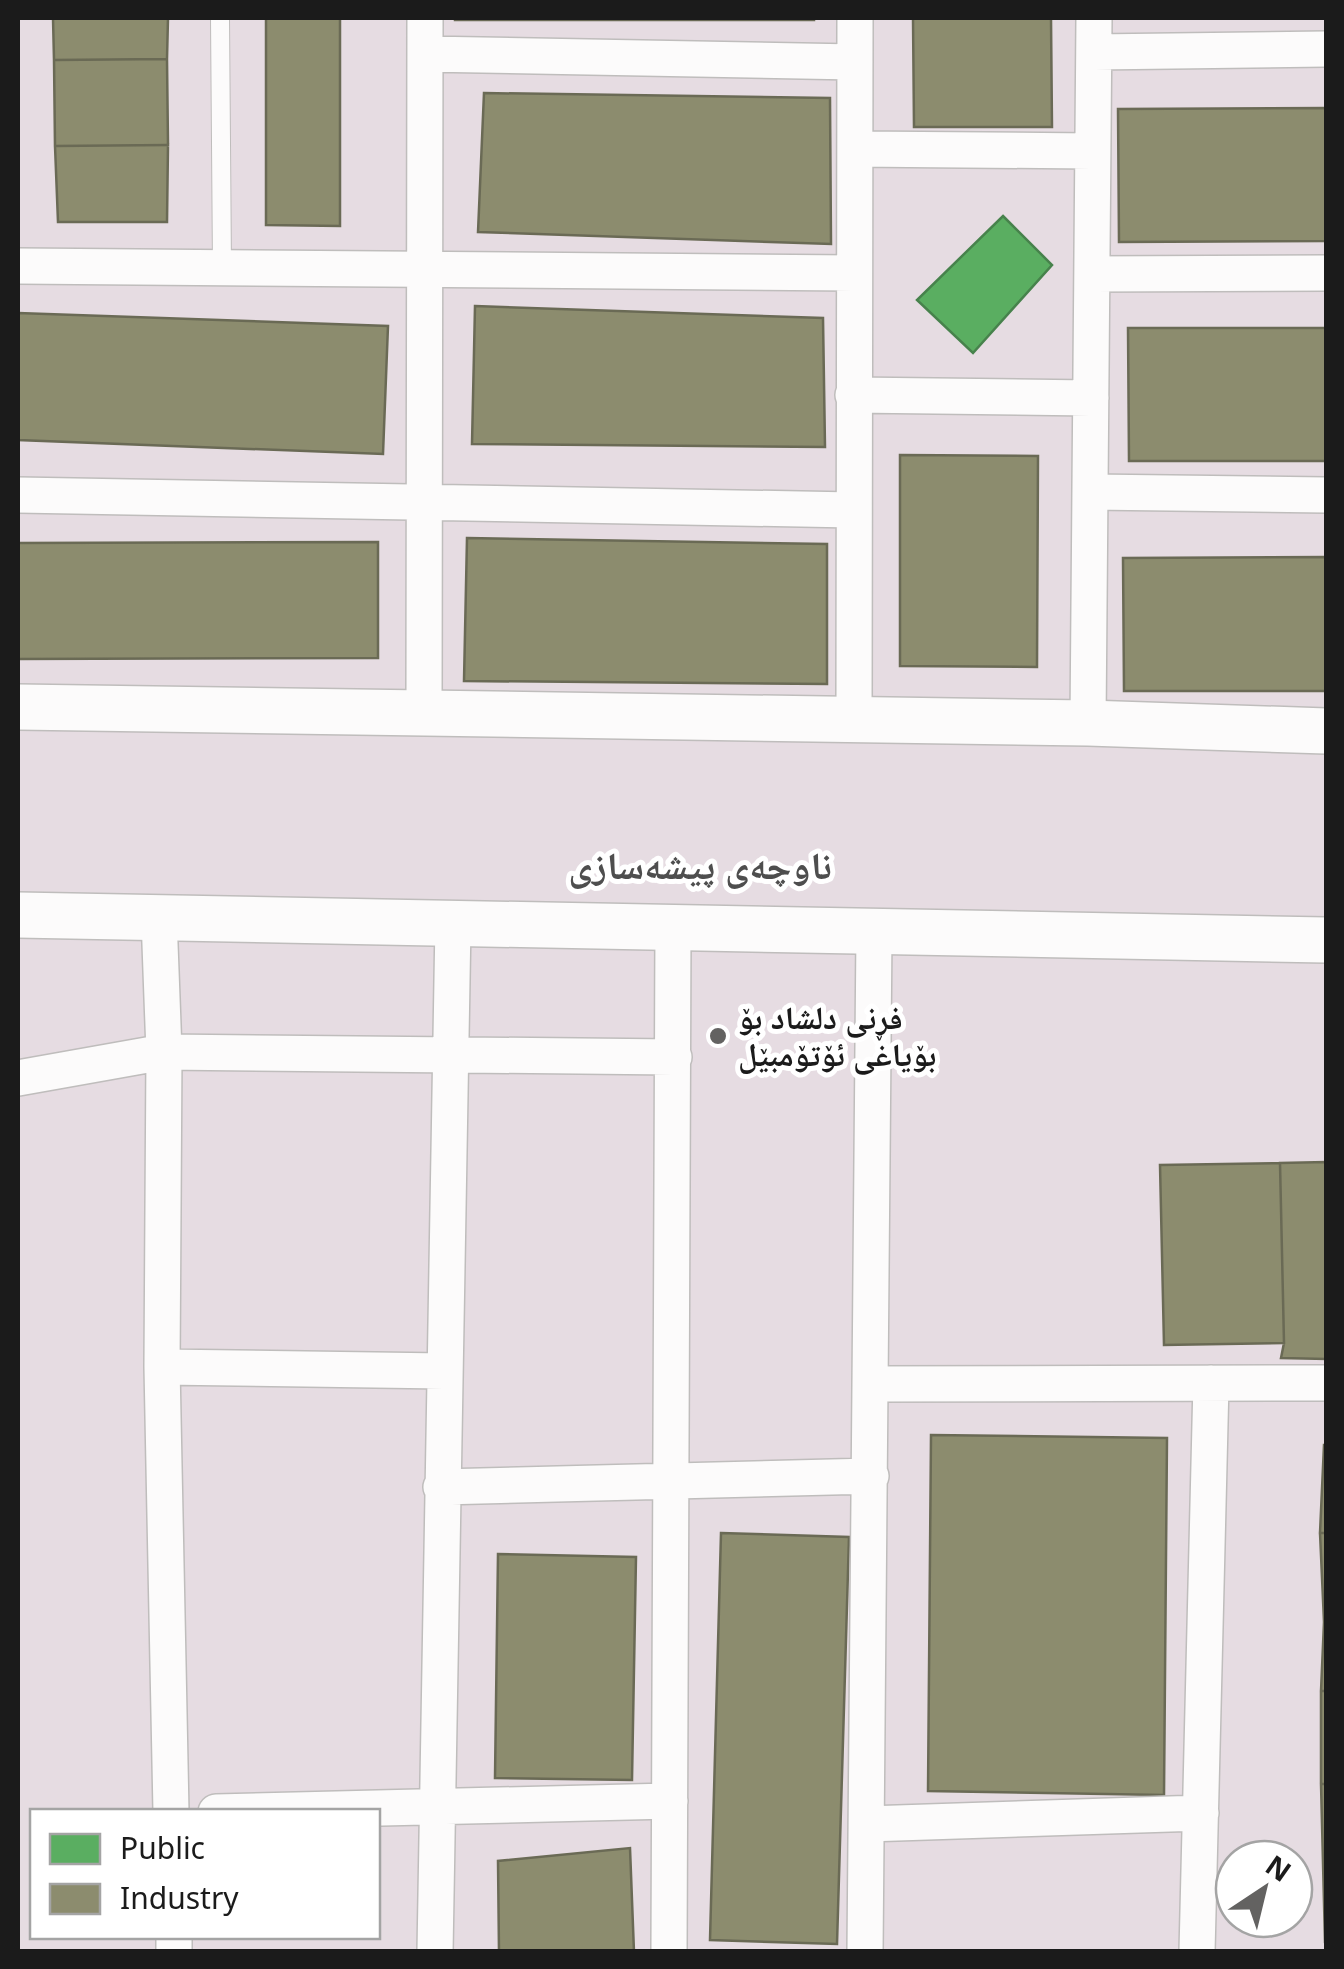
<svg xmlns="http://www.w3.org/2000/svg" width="1344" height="1969" viewBox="0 0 1344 1969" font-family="'Noto Sans','Noto Naskh Arabic',sans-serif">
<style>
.industrial{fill:#e6dce2;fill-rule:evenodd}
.public{fill:#5aae61;stroke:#47824c;stroke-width:2.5}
.industry{fill:#8c8c6e;stroke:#6a6a55;stroke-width:2.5}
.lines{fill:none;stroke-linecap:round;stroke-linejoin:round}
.service-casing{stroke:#bfbdbc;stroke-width:20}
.minor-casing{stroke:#bfbdbc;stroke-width:38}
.tertiary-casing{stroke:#bfbdbc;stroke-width:48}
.service{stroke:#fcfbfb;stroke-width:18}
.minor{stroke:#fcfbfb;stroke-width:35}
.tertiary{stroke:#fcfbfb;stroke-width:45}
.poi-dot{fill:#636261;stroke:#fff;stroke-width:4}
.labels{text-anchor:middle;stroke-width:10;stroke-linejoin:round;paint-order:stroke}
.poi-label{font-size:32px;font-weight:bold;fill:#1b1b1b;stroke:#fff;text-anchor:start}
.quarter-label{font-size:38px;font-weight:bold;fill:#4e4e4e;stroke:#fff}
</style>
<rect width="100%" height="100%" fill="#e9e6e3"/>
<!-- industrial -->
<path class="industrial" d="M18 18H1326V1951H18ZM32 1812H378V1936H32ZM1234 1859H1294V1919H1234Z"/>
<!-- public -->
<path class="public" d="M1003 216 1052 265 973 353 917 300Z"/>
<!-- industry -->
<path class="industry" d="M53 18H168L167 59 54 60Z
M266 18H340V226L266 225Z
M455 18H814V20H455Z
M913 18H1051L1052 127H914Z
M167 59 168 145 55 146 54 60Z
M484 93 830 98 831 244 478 232Z
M1326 108V241L1119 242 1118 109Z
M168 145 167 222H58L55 146Z
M475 306 823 318 825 447 472 444Z
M18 313 388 326 383 454 18 440Z
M1128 328H1326V461H1129Z
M900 455 1038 456 1037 667 900 666Z
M467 538 827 544V684L464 681Z
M378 542V658L18 659V543Z
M1326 557V691H1124L1123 558Z
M1326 1162V1359L1281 1358 1284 1343 1280 1163Z
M1280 1163 1284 1343 1164 1345 1160 1165Z
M931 1435 1167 1438 1164 1795 928 1791Z
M1324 1445H1326V1533H1320Z
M721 1533 849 1537 837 1944 710 1940Z
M1320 1533H1326V1622H1324Z
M498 1554 636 1557 632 1780 495 1778Z
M1324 1622H1326V1691H1321Z
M1321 1691H1326V1784H1321Z
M1321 1784H1326V1942H1325Z
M630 1848 634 1952H499L498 1861Z"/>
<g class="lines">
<defs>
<path id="service" d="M220 18 222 267"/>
<path id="minor" d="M1094 52 1326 49
M425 54 855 62
M855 149 1092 151
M18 266 854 273
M1092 274 1326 273
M853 395 1091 398
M1090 492 1326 495
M18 495 853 510
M424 712 425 18
M854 722 855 18
M1088 723 1094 18
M159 917 164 1052 162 1367 171 1812
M18 1078 164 1052 674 1057
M162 1367 444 1371
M871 1384 1326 1383
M441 1487 871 1476
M216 1812 670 1801
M867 1824 1201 1813
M174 1936V1952
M435 1952 453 923
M669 1952 673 928
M865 1952 874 932
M1197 1952 1211 1383"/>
<path id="tertiary" d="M18 707 1088 723 1326 731
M18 915 1326 940"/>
</defs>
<!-- service casing -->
<use href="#service" class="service-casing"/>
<!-- minor casing -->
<use href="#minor" class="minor-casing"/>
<!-- tertiary casing -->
<use href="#tertiary" class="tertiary-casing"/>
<!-- service -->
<use href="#service" class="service"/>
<!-- minor -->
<use href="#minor" class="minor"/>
<!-- tertiary -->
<use href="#tertiary" class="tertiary"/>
</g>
<!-- markers -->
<circle class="poi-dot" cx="718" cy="1036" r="10"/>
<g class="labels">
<!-- poi labels -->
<g class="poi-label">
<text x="738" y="1029">فڕنی دلشاد بۆ<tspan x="738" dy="37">بۆیاغی ئۆتۆمبێل</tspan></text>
</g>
<!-- quarter labels -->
<g class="quarter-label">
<text x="700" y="879">ناوچەی پیشەسازی</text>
</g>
</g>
<!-- border -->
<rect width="1344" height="1969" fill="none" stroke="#1b1b1b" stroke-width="40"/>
<!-- legend -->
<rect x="30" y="1809" width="350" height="130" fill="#ffffff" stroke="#a4a4a4" stroke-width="2.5"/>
<rect x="50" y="1834" width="50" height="30" fill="#5aae61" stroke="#a4a4a4" stroke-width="2.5"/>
<text x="120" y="1859" font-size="30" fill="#1b1b1b">Public</text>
<rect x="50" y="1884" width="50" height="30" fill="#8c8c6e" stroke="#a4a4a4" stroke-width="2.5"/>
<text x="120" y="1909" font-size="30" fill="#1b1b1b">Industry</text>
<!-- north arrow -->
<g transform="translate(1264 1889) rotate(35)"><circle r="48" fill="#ffffff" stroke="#a4a4a4" stroke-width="2.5"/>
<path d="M0-8L18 38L0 25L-18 38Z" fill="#636261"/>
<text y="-15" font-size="28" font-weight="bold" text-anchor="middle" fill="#1b1b1b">N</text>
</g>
</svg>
